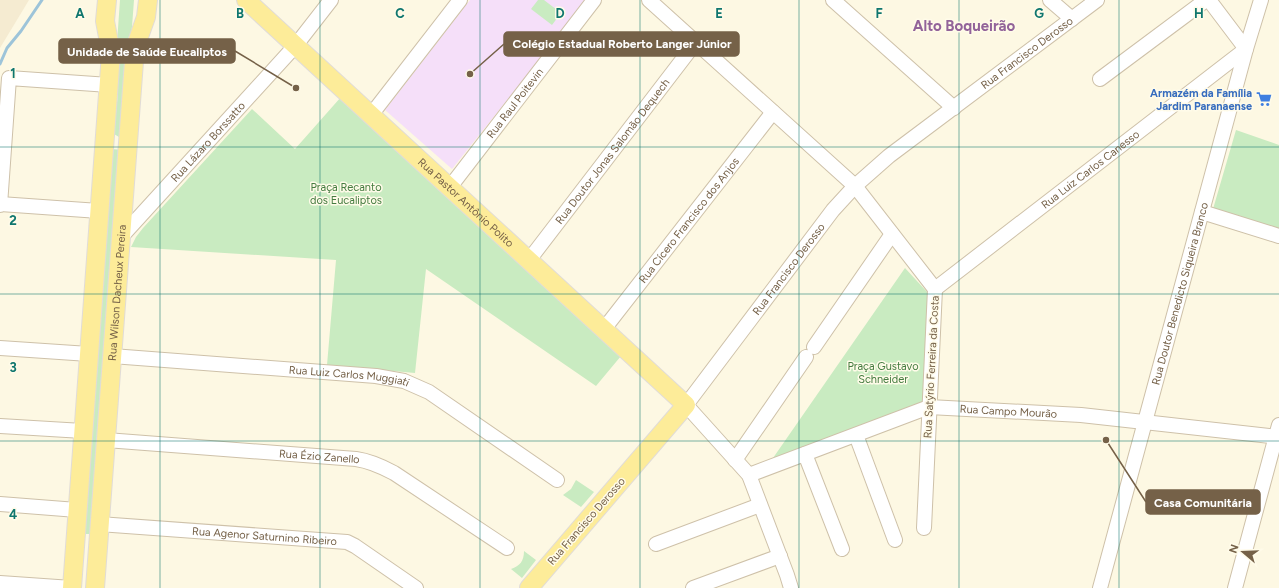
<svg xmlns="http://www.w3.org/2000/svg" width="1279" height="588" viewBox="0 0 1279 588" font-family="Figtree,sans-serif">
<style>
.residential{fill:#f5ebd1}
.education{fill:#f5dff9}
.green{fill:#c9ebc1}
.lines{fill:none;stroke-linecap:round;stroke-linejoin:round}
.stream{stroke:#9dc4d9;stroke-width:3}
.minor-casing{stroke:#cec1a9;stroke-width:16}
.major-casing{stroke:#e1dcd7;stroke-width:20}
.minor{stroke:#fff;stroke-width:14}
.major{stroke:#fdec99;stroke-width:18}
.grid{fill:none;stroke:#0f766e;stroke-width:1;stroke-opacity:0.55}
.labels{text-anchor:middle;stroke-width:3;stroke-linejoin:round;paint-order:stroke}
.street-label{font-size:11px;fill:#756148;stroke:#fffbe9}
.shop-label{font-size:11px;font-weight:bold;fill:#366cbe;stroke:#fffbe9;text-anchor:end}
.park-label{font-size:11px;fill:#457c40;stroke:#fffbe9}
.district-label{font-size:15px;font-weight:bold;fill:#926399;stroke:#fffbe9}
.grid-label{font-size:13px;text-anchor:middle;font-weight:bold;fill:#0f766e;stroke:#fffbe9;stroke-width:3;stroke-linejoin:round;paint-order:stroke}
.leader{fill:none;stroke:#756148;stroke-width:1.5}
.callout-dot{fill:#756148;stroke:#fffbe9;stroke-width:1.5}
.callout{fill:#756148;stroke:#756148;stroke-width:1.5}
.callout-label{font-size:12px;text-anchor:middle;font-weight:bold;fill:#fff}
</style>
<rect width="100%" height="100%" fill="#fdf8e3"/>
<!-- residential -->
<path class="residential" d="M0 0H29L0 48Z"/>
<!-- education -->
<path class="education" d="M470 0H587L452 169 385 110Z"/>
<!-- green -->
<path class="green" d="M120 0H134L124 134 119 137 114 134 118 92 115 71Z
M538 0H544L561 13 552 25 531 9Z
M341 97 621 356 596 386 426 269 415 373 327 365 336 260 131 247 136 237 143 228 252 109 295 149Z
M1236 130 1279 145V229L1213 209Z
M112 149 123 150 92 534H86L85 529 88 496 85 461Z
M905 268 928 293 923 403 773 458Z
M576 480 594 492 581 507 563 495 571 489Z
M524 551 536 560 522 578 511 569C520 566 524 561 524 551Z"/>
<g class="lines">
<!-- stream -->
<path class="stream" d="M0 64 7 48 21 31 42 0"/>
<defs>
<g id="minor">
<path d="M649 0 855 186 935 289 924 528"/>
<path d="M833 0 954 108"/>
<path d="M1050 0 1072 19"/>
<path d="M1100 79 1206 0"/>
<path d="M371 115 460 0"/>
<path id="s1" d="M450 187 594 0"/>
<path d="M0 204 99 211"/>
<path d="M0 205 9 78 109 85"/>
<path d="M1202 212 1279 236"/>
<path id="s2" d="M121 237 296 45 331 0"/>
<path id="s3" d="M529 260 696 42"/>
<path id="s4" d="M935 289 1246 49 1209 0"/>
<path id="s5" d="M604 329 773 112"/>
<path d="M814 347 892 234"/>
<path d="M0 348 89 354"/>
<path id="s6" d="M112 356 376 376 404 381 429 392 557 480"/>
<path d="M0 426 83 431"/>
<path d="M856 435 895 540"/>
<path id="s7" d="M106 440 356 459C370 461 381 466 394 473L507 548"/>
<path d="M805 454 842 549"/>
<path d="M735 460 806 357"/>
<path id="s8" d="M749 475 929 407 1081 415 1279 437"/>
<path d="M0 504 77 510"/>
<path id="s9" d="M99 524 347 542 355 546 416 588"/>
<path d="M656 544 760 505"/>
<path d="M0 583 72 588"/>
<path d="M693 588 780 556"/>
<path id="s10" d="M791 588 787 575 749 475 686 405 833 210 855 186 889 156 1097 0"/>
<path id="s11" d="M1100 588 1246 49 1261 0"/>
<path d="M1235 588 1279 425"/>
</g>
<g id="major">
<path id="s12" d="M246 0 686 405 529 588"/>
<path d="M72 588 111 53 105 21 107 0"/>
<path id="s13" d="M95 588 135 48 146 17 148 0"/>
</g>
</defs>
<!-- minor casing -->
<use href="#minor" class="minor-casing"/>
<!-- major casing -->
<use href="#major" class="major-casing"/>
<!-- minor -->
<use href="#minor" class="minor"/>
<!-- major -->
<use href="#major" class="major"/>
</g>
<!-- grid -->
<path class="grid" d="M160 0V588M320 0V588M480 0V588M640 0V588M799 0V588M959 0V588M1119 0V588M0 147H1279M0 294H1279M0 441H1279"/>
<!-- icons -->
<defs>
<symbol id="supermarket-bare" viewBox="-9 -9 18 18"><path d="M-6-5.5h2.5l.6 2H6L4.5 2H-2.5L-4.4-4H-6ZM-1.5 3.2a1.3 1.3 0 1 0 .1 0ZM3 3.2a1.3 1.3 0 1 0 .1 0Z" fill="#3f7fe0" stroke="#fffbe9" stroke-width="2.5" paint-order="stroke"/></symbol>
</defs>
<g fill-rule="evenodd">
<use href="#supermarket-bare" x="1253" y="88" width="22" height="22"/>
</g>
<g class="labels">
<!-- street labels -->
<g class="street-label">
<text dy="4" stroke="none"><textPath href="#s10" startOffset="709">Rua Francisco Derosso</textPath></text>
<text dy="4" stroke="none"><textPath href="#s1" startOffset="106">Rua Raul Poitevin</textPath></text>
<text dy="4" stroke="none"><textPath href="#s2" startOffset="129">Rua Lázaro Borssatto</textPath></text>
<text dy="4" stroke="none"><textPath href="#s3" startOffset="137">Rua Doutor Jonas Salomão Dequech</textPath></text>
<text dy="4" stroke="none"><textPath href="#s4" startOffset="196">Rua Luiz Carlos Canesso</textPath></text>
<text dy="4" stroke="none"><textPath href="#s12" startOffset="299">Rua Pastor Antônio Polito</textPath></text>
<text dy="4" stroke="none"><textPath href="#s5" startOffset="138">Rua Cícero Francisco dos Anjos</textPath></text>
<text dy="4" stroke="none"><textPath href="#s10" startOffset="385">Rua Francisco Derosso</textPath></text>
<text dy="4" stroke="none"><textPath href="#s13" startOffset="296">Rua Wilson Dacheux Pereira</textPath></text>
<text dy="4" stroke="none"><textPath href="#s11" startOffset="305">Rua Doutor Benedicto Siqueira Branco</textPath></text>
<text transform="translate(931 367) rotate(-87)" y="4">Rua Satýrio Ferreira da Costa</text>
<text dy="4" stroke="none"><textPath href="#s6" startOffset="238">Rua Luiz Carlos Muggiati</textPath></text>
<text dy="4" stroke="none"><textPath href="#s8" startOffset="272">Rua Campo Mourão</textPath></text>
<text dy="4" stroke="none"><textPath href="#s7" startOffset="214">Rua Ézio Zanello</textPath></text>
<text transform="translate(586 521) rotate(-49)" y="4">Rua Francisco Derosso</text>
<text dy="4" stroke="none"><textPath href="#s9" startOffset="166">Rua Agenor Saturnino Ribeiro</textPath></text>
</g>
<!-- shop labels -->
<g class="shop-label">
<text x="1252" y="97">Armazém da Família<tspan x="1252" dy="13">Jardim Paranaense</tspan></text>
</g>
<!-- park labels -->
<g class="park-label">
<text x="346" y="191">Praça Recanto<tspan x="346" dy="13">dos Eucaliptos</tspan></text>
<text x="883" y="370">Praça Gustavo<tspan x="883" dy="13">Schneider</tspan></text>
</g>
<!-- district labels -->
<g class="district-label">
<text x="964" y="31">Alto Boqueirão</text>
</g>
</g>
<g class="grid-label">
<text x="80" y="18">A</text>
<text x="240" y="18">B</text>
<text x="400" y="18">C</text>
<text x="560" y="18">D</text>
<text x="719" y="18">E</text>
<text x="879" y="18">F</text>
<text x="1039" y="18">G</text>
<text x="1199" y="18">H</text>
<text x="13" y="78">1</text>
<text x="13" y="225">2</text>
<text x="13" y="372">3</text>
<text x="13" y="519">4</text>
</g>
<!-- callouts -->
<path class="leader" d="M470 74L504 44M296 88L235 51M1106 440L1146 502"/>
<g class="callout-dot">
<circle cx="470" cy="74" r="4"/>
<circle cx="296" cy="88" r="4"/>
<circle cx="1106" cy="440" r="4"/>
</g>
<g class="callout">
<rect x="504" y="32" width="235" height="24" rx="4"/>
<rect x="59" y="39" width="176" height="24" rx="4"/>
<rect x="1146" y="490" width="114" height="24" rx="4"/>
</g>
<g class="callout-label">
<text x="622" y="48">Colégio Estadual Roberto Langer Júnior</text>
<text x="147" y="56">Unidade de Saúde Eucaliptos</text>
<text x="1203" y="507">Casa Comunitária</text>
</g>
<!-- north arrow -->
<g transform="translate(1243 552) rotate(289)" stroke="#fffbe9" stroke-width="3" paint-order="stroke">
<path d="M0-3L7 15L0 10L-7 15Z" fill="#756148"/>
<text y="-6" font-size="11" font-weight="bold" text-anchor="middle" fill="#756148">N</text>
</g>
</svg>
